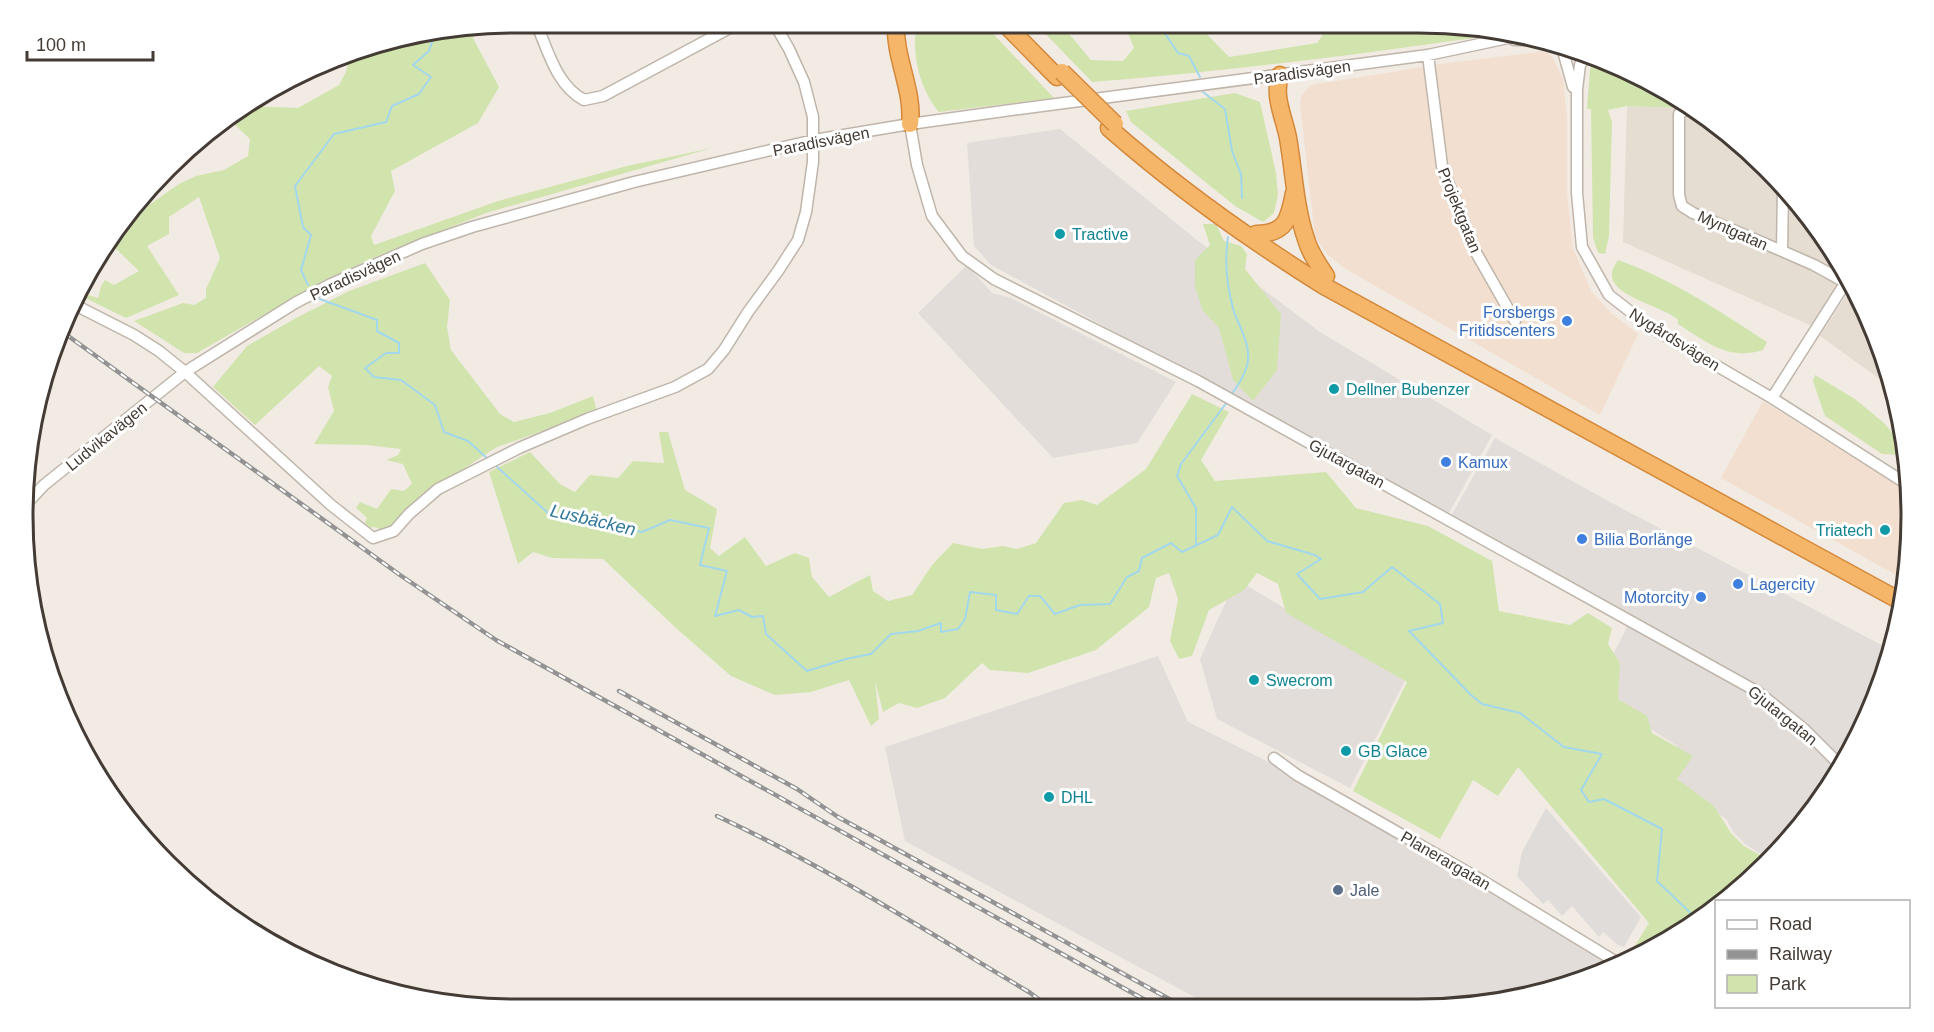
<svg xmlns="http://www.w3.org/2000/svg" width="1934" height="1032" viewBox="0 0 1934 1032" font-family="Arial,sans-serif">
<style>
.residential{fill:#e5ddd2}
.commercial{fill:#f2dfd0}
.industrial{fill:#e3ddd9}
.green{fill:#d2e4ae}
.parking{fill:#dfdcd9}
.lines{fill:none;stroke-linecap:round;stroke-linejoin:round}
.stream{stroke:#a3d7eb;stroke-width:2}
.minor-casing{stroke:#bfb5aa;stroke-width:13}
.highway-casing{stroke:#d4893b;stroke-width:19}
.minor{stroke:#fff;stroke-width:10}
.highway{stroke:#f6b66a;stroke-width:16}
.rail-casing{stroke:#939393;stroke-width:4.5}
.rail{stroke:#fff;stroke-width:2;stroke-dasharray:7;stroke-linecap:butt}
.highway-bridge-casing{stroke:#d4893b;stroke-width:19;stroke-linecap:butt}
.highway-bridge{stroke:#f6b66a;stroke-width:16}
.culture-dot{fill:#0f9aa8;stroke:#fff;stroke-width:2}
.shop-dot{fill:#3f7fe0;stroke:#fff;stroke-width:2}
.service-dot{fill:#5c6f8a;stroke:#fff;stroke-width:2}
.labels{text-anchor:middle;stroke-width:6;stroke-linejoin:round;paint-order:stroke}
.street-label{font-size:16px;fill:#433b34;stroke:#fff}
.culture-label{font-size:16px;fill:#0d838f;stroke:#fff;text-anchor:start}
.shop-label{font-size:16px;fill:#366cbe;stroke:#fff;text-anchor:start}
.service-label{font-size:16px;fill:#4e5e75;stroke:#fff;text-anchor:start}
.water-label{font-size:18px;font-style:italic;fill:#307999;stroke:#fff}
.rim{fill:none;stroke:#433b34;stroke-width:3}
</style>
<rect width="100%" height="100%" fill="#f1ebe4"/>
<!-- residential -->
<path class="residential" d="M1687 105 1743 145 1809 215 1846 275 1812 326 1623 242 1627 106 1679 108Z
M1855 296 1862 301 1895 390 1820 336 1845 297Z"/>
<!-- commercial -->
<path class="commercial" d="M1546 51 1553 58 1563 79 1567 119V192L1573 248 1591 291 1610 312 1638 334 1600 415 1344 268 1327 254 1315 236 1300 104 1302 95 1311 85 1441 64Z
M1763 401 1910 493 1907 581 1721 478Z"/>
<!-- industrial -->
<path class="industrial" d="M1060 129 1197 240 1320 332 1492 435 1449 513 991 265 974 246 967 143Z
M967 265 992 293 1011 298 1176 382 1137 443 1053 458 918 313Z
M1495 438 1610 502 1891 650 1885 674 1846 762 1771 860 1746 845 1733 832 1727 820 1678 783 1677 746 1594 692 1630 621 1451 516Z
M1236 579 1405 681 1350 788 1217 719 1200 659Z
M1158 656 1188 722 1309 782 1618 963 1577 983 1482 1005 1211 1006 905 841 885 747Z"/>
<!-- green -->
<path class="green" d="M917 23H983L1054 98 939 112C919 89 911 52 917 23Z
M1035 23H1060L1091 60 1123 61 1134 48 1124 23H1196L1229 57 1317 43 1327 29 1347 26 1377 34 1417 24H1450L1469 27 1474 38C1347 56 1220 72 1092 82Z
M480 28 473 38 499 87 478 123 391 171 395 191 371 236 374 245 498 201 627 166 712 148 486 213 366 261 267 313 197 353H184L134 321 183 303 194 305 206 298V289L220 258 199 197 169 217V234L147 246 179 295 126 318 81 296 82 293 98 298 101 286 105 280 114 285 139 271 110 243 108 239 143 202 149 205 179 184 196 176 224 170 248 156 250 139 234 124 231 116 251 106 298 108 339 85 346 72 351 52 357 49Z
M1595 61 1664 88 1687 105 1679 108 1627 106 1608 110 1612 122 1609 236 1605 254 1598 253 1593 237 1591 109H1587L1590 69Z
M1235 93 1260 102 1276 173 1278 195 1274 213 1263 222 1235 206 1131 122 1126 111Z
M1203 224H1216L1224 241 1241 246 1247 254 1245 269 1281 314 1277 370 1253 401 1233 380 1219 328 1203 311 1195 287V260L1210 245Z
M1618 260C1672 279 1719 311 1767 342L1763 350C1728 361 1706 342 1678 324V320C1664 306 1609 297 1612 273 1612 269 1616 263 1618 260Z
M425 263 450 300 447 327 451 350 500 414 514 422 550 413 593 396 597 412 497 447 439 485 403 512 385 531 374 527 369 528 364 524 367 518 356 508 360 502 377 509 391 489 404 491 412 484 403 464 386 460 398 455 401 449 366 445 314 444 334 411 328 387 332 376 319 366 255 425 213 387 247 346 296 318 349 291Z
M1815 375 1855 399 1884 423 1905 448 1904 455 1882 454 1825 416 1813 381Z
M1192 394 1229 412 1201 460 1215 481 1326 472 1356 508 1428 526 1492 561 1499 611 1570 625 1588 613 1612 628 1608 644 1620 663 1618 699 1647 716 1652 733 1693 756 1677 779 1714 806 1731 833 1744 846 1770 861 1767 865 1722 901 1716 902V906L1692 927 1632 956 1629 955 1649 923 1518 767 1498 796 1473 780 1440 839 1353 791 1407 682 1286 613 1278 584 1257 573 1244 590 1209 610 1192 656 1179 659 1170 641 1178 599 1169 573 1156 578 1149 607 1096 650 1028 673 990 670 982 663 945 698 917 708 899 703 883 712 875 681 879 719 871 726 849 680 811 692 775 695 731 676 677 629 603 559 552 558 533 552 518 564 489 472 530 452 560 484 575 492 590 475 618 478 633 461 664 463 659 432H668L685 490 717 509 710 548 719 556 745 537 766 566 795 553 809 558 812 577 829 597 870 575 873 591 888 601 912 595 932 565 953 543 982 549 1003 546 1017 549 1036 543 1064 503 1082 500 1097 505 1146 469Z"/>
<!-- parking -->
<path class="parking" d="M1546 808 1641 917 1624 947 1618 945 1603 932 1599 937 1572 906 1562 916 1548 900 1543 904 1517 876 1522 852Z"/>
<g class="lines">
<!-- stream -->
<path class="stream" d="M1158 23 1178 53 1189 56 1200 77
M1203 92 1225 109 1232 151 1241 174 1242 198
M1228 237C1224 262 1227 287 1234 312 1240 328 1252 347 1247 366 1244 375 1237 387 1231 395
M308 285 301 270 311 235 303 227 295 186 334 134 386 122 392 106 419 94 431 77 413 65 429 51 434 36
M317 298 377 320V331L399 343V353H386L365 368 374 377 401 380 435 405 444 432 468 441 488 459
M495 465 548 513 642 532 670 520 709 528 700 565 727 571 715 616 739 610 752 617 763 616 766 634 807 671 846 659 871 654 891 634 918 631 941 623V632L958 629 965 619 970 592 996 595V610L1017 614 1029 596H1040L1055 614 1080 605 1110 604 1127 577 1139 571 1142 558 1171 543 1182 552 1218 535 1232 507 1267 541 1315 555 1321 559 1297 574 1320 599 1363 592 1392 567 1440 604 1443 623 1409 631 1471 695 1482 704 1520 713 1564 747 1602 754 1581 790 1589 802 1604 799 1662 829 1657 881 1699 921
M1196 545V508L1177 476 1181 464 1227 402"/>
<defs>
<path id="minor" d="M536 23C548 50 556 85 584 100L603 96 739 23
M1514 40H1545L1559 46
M1563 51 1573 87
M1428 55 1442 166 1474 249 1515 321
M1586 56 1580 65 1577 89V193L1582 247 1609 295 1650 327 1772 398 1910 486
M1690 107 1679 114V195L1682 206 1693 213 1782 251
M910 124 917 165 932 216 962 256 994 279 1198 381 1758 692 1804 729 1842 767
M1783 188 1782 251 1814 265 1854 287
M77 306 134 335 159 351 185 372 331 505 373 538 394 531 409 514 438 489 519 448 587 419 675 387 708 369 724 350 748 312 778 271 798 240 806 212 813 162V117L804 82 789 49 774 23
M1772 398 1846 282
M28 502 44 485 185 372 295 303 331 284 422 244 472 227 634 182 814 140 910 124 1011 110 1428 55 1522 35
M1274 758 1297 775 1483 881 1618 963"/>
<path id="highway" d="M896 23C894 58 914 90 910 124
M1004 23 1057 77
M1280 75C1273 97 1284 117 1288 138 1294 172 1295 207 1306 239 1310 253 1318 264 1326 276
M1109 128C1176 187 1249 239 1324 286L1902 602
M1256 234C1286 234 1289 219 1294 193"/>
</defs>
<!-- minor casing -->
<use href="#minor" class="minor-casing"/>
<!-- highway casing -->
<use href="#highway" class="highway-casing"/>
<!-- minor -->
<use href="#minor" class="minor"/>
<!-- highway -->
<use href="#highway" class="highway"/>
<defs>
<path id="rail" d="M64 333 400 575 496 640 1156 1006
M619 691 797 789 838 817 1182 1006
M717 816C825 866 926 931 1029 992L1049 1007"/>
</defs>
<!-- rail casing -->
<use href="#rail" class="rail-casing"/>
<!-- rail -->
<use href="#rail" class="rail"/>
<defs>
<path id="highway-bridge" d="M1062 72 1115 124"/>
</defs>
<!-- highway-bridge casing -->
<use href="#highway-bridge" class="highway-bridge-casing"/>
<!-- highway-bridge -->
<use href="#highway-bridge" class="highway-bridge"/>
</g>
<!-- markers -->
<g class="culture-dot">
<circle cx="1060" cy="234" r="6"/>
<circle cx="1334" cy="389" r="6"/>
<circle cx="1885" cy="530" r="6"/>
<circle cx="1254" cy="680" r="6"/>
<circle cx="1346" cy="751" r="6"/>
<circle cx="1049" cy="797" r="6"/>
</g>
<g class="shop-dot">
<circle cx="1567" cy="321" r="6"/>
<circle cx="1446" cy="462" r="6"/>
<circle cx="1582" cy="539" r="6"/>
<circle cx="1738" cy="584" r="6"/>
<circle cx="1701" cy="597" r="6"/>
</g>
<circle class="service-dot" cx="1338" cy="890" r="6"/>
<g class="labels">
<!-- street labels -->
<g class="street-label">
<text transform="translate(1302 72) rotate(-8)" y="6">Paradisvägen</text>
<text transform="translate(821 141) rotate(-11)" y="6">Paradisvägen</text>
<text transform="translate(1460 210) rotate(68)" y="6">Projektgatan</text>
<text transform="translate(1733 230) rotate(24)" y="6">Myntgatan</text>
<text transform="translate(355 275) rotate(-25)" y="6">Paradisvägen</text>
<text transform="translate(1675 339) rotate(32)" y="6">Nygårdsvägen</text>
<text transform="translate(106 436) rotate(-39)" y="6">Ludvikavägen</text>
<text transform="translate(1347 463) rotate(29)" y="6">Gjutargatan</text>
<text transform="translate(1783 715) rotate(39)" y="6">Gjutargatan</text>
<text transform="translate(1446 860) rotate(30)" y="6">Planerargatan</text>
</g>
<!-- culture labels -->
<g class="culture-label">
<text x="1072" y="240">Tractive</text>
<text x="1346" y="395">Dellner Bubenzer</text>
<text x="1873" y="536" text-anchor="end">Triatech</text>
<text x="1266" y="686">Swecrom</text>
<text x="1358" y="757">GB Glace</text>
<text x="1061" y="803">DHL</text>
</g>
<!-- shop labels -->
<g class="shop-label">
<text x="1555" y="318" text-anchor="end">Forsbergs<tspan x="1555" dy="18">Fritidscenters</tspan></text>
<text x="1458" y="468">Kamux</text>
<text x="1594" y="545">Bilia Borlänge</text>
<text x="1750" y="590">Lagercity</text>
<text x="1689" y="603" text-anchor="end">Motorcity</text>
</g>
<!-- service labels -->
<g class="service-label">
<text x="1350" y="896">Jale</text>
</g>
<!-- water labels -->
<g class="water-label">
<text transform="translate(593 520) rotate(13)" y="6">Lusbäcken</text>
</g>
</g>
<!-- crop -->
<path d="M0 0H1934V1032H0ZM516 33H1418A483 483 0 0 1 1901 516V516A483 483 0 0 1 1418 999H516A483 483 0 0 1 33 516V516A483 483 0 0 1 516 33Z" fill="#fff" fill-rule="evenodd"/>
<path class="rim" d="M516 33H1418A483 483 0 0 1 1901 516V516A483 483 0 0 1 1418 999H516A483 483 0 0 1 33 516V516A483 483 0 0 1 516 33Z"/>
<!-- legend -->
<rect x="1715" y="900" width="195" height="108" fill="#ffffff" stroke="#b4b1ae" stroke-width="1.5"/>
<rect x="1727" y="920" width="30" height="9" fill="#ffffff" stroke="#b4b1ae" stroke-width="1.5"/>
<text x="1769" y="930" font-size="18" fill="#433b34">Road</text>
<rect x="1727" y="950" width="30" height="9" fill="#939393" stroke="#b4b1ae" stroke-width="1.5"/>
<text x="1769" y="960" font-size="18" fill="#433b34">Railway</text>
<rect x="1727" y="975" width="30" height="18" fill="#d2e4ae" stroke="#b4b1ae" stroke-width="1.5"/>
<text x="1769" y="990" font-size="18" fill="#433b34">Park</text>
<!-- scale -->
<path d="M27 51v9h126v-9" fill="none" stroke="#433b34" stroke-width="3"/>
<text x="36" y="51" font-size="18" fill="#433b34" stroke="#ffffff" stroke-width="4.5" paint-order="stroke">100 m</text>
</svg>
